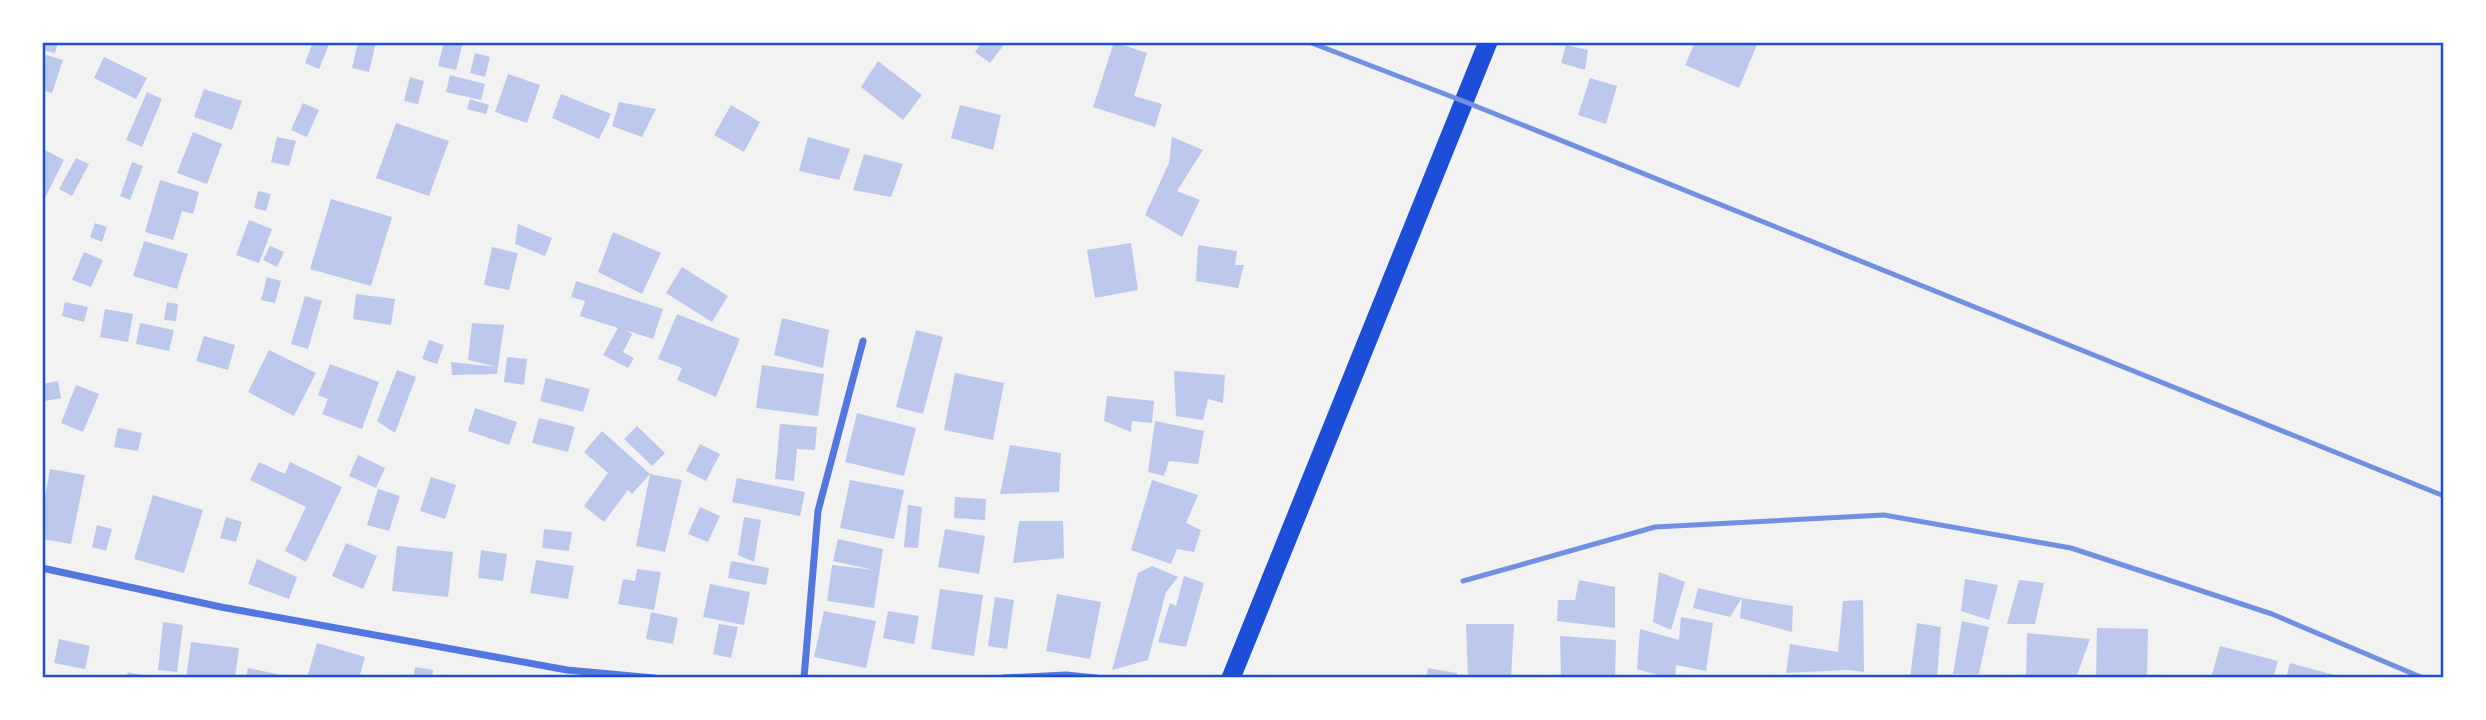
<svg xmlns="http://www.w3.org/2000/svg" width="2486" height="720" viewBox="0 0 2486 720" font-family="Cabin,sans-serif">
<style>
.building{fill:#bdc9ec}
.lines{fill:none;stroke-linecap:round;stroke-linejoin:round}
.minor{stroke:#5277de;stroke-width:7}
.trunk{stroke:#1d4ed8;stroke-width:19}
.rail{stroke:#7290e2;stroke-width:5}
.neatline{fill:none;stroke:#1d4ed8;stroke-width:2.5}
</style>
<rect width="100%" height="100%" fill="#f2f2f2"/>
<!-- building -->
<path class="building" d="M42 42H58L55 53 42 50Z
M313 42H330L319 69 305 63Z
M358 42H376L369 72 352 68Z
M444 42H463L456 70 438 66Z
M982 42H1006L990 63 975 52Z
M1114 42 1147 53 1134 96 1162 104 1155 127 1093 107Z
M1695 42H1758L1739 88 1685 65Z
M1566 45 1588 50 1585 70 1561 63Z
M475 53 490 57 485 77 470 73Z
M46 55 63 60 52 93 42 90V68Z
M104 57 147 78 136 99 94 78Z
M878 61 922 95 903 120 861 87Z
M508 74 540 85 527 123 495 112Z
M450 75 485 84 481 100 446 92Z
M410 77 424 81 418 104 404 101Z
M1590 78 1617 86 1606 124 1578 115Z
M204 89 242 101 232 130 194 117Z
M147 92 162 99 142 147 126 140Z
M561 94 611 114 599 139 552 118Z
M470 99 489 105 486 114 467 109Z
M619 102 656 109 642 137 612 126Z
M303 103 319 110 307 137 291 130Z
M731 105 760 122 744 152 714 135Z
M960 105 1001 115 993 150 951 138Z
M396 123 449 141 429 196 376 178Z
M193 132 222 144 207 184 177 173Z
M277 137 296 141 289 166 271 162Z
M808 137 850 149 839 180 799 171Z
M1172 137 1203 150 1177 191 1200 200 1182 237 1145 215 1169 163Z
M45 150 64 160 42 204V156Z
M864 154 903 164 891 197 853 190Z
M76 158 89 164 72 196 59 189Z
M132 162 143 166 130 200 120 196Z
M160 180 199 192 193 214 182 211 173 240 145 232Z
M258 191 271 194 266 211 254 208Z
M331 199 392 217 371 286 310 269Z
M249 220 272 229 259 263 236 255Z
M95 223 107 227 102 242 90 237Z
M518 224 552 238 545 256 515 244Z
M613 232 661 253 642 294 598 272Z
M144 241 188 254 177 289 133 276Z
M1131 243 1138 290 1095 298 1087 250Z
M1198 245 1237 251 1235 265H1244L1238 288 1196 281Z
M270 246 284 252 277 267 263 260Z
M492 247 518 253 509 290 484 285Z
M84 252 103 260 91 287 72 280Z
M682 267 728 296 712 322 666 293Z
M267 277 281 281 275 303 261 300Z
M576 281 663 309 653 339 625 330 632 334 623 352 634 358 628 368 603 355 618 328 580 316 585 301 571 297Z
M356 294 395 299 391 325 353 319Z
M305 296 322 301 308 349 291 344Z
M65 302 88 307 84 322 62 316Z
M167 302 178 304 176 321 164 320Z
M105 309 133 314 128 342 100 337Z
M677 314 740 339 716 397 677 380 682 368 658 359Z
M782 318 829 330 823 368 774 355Z
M140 323 174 330 169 351 136 344Z
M472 323 504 325 497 374 452 375 451 362 497 367 468 360Z
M916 330 943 337 923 414 896 407Z
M204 336 235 345 228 370 196 361Z
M429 340 444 345 437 364 422 359Z
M269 350 316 373 294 416 248 392Z
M507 357 527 359 524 385 504 382Z
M330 364 379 382 362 429 322 414 328 399 318 395Z
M762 365 824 374 818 416 756 408Z
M397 370 416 377 395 433 377 421Z
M1174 371 1225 375 1223 403 1208 399 1203 420 1176 416Z
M955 373 1004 383 993 440 944 430Z
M546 378 590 389 583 412 540 401Z
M58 381 61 398 45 401 43 384Z
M76 385 99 394 83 432 61 423Z
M1107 396 1154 401 1152 423 1132 421 1131 432 1104 421Z
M475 408 517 422 509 445 468 431Z
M857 413 916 428 904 476 845 462Z
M539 418 575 427 568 452 532 443Z
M1155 421 1204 431 1198 464 1169 461 1164 476 1148 472Z
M780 424 817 427 815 450 797 449 794 481 775 479Z
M637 426 665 453 652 466 624 439Z
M118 428 142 433 138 451 114 447Z
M602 431 650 474 632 494 628 490 604 522 584 506 608 473 584 452Z
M700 444 720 454 706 481 686 471Z
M1010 445 1061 453 1059 492 1000 494Z
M358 455 385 468 376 488 349 476Z
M259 462 285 474 290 462 342 487 306 562 285 551 306 507 250 480Z
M50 469 85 475 71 544 42 539V514Z
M650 474 682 480 665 552 636 546Z
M431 477 456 485 445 519 420 511Z
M737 478 805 492 800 516 732 502Z
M850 480 904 490 894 539 840 528Z
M1152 480 1198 495 1186 523 1201 530 1194 552 1177 549 1171 564 1131 550Z
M378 489 400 496 389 531 367 525Z
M153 495 203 510 184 573 134 559Z
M955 497 986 499 985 520 954 518Z
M908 505 922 507 918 548 904 547Z
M700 507 720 516 708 542 688 534Z
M226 517 242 522 236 542 220 538Z
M744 517 761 520 754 562 738 555Z
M1019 521H1063L1064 558 1013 563Z
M97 525 112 529 106 551 92 547Z
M544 529 572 532 569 551 542 548Z
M945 529 985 536 979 574 938 567Z
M838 539 883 549 874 608 827 601 832 565 874 570 833 561Z
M346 543 377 556 363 589 332 576Z
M397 546 453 552 448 597 392 591Z
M481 550 507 554 503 581 478 578Z
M257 559 297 577 289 599 248 584Z
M536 560 574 566 568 599 530 593Z
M731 561 769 568 766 585 728 578Z
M1152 566 1178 577 1166 592 1148 660 1112 670 1138 573Z
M637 569 661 572 654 610 618 604 623 579 635 581Z
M1659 572 1685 582 1671 630 1653 622Z
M1184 576 1204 583 1186 647 1158 642 1170 603 1176 606Z
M1965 579 1998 585 1989 620 1961 611Z
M1579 580 1615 587V628L1557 621 1558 600H1575Z
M2019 580 2044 583 2035 624H2007Z
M710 584 750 592 744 625 703 617Z
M1698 588 1742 598 1730 617 1693 608Z
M940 589 983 595 974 656 931 649Z
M1057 594 1101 602 1090 659 1046 651Z
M995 597 1014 600 1007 649 988 646Z
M1742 598 1793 606 1792 632 1740 618Z
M1863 600 1864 672 1848 670 1786 673 1790 644 1838 652 1843 601Z
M824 611 876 621 866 668 814 657Z
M888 611 919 616 914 644 883 638Z
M651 612 678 618 673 644 646 639Z
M1681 617 1713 623 1706 671 1676 665 1675 678H1668L1637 669 1640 629 1679 640Z
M1962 621 1989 627 1979 674H1953Z
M163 622 183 625 177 672 158 670Z
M1917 623 1941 627 1937 678H1910Z
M719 624 738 627 731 658 713 654Z
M1466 624H1514L1511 678H1468Z
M2097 628 2148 629 2147 678H2096Z
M2027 633 2090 639 2076 678H2026Z
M1560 636 1616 640 1615 677 1561 678Z
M59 639 90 646 85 669 54 663Z
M191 642 239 648 235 678H186Z
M317 643 365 657 359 678H307Z
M2220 646 2278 661 2273 678H2211Z
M2290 663 2342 677V678H2286Z
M415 667 433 670 432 678H413Z
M248 668 277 674 275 678H246Z
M1428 668 1457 673V678H1426Z
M128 672 150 677V678H126Z"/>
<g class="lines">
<!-- minor -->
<path class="minor" d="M42 568 221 607 567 670 654 678
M804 678 818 511 863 341
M1003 678 1066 675 1096 678"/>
<!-- trunk -->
<path class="trunk" d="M1231 678 1488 42"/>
<!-- rail -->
<path class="rail" d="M1309 42 1463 101 2444 496
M1463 581 1655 527 1884 515 2071 548 2272 614 2423 678"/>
</g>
<!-- border -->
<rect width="2486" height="720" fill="none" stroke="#ffffff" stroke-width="88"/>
<rect x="44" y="44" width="2398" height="632" class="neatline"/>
</svg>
